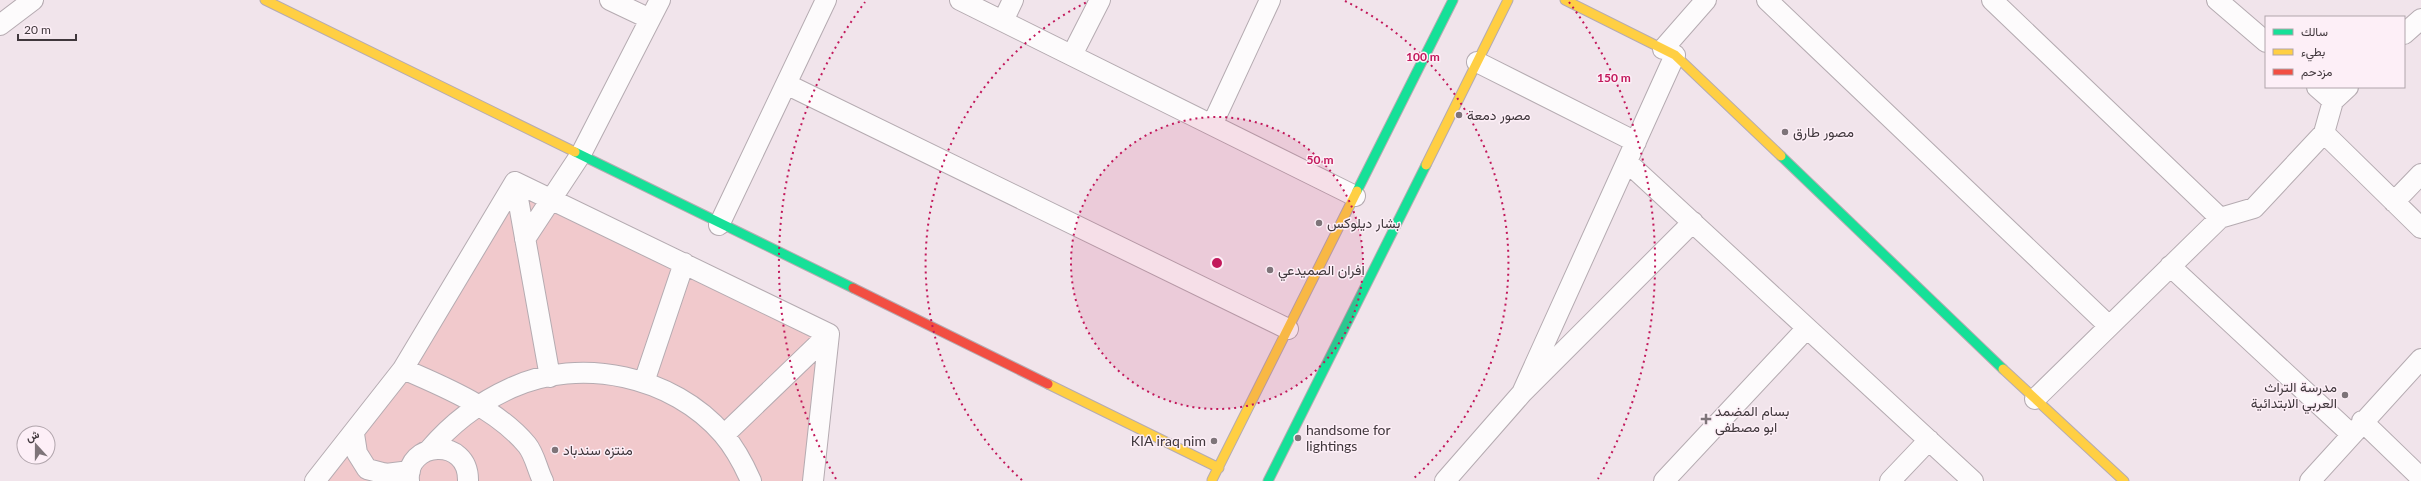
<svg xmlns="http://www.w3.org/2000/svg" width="2421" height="481" viewBox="0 0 2421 481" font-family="Lato,Vazirmatn,sans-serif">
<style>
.green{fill:#f1c9cc}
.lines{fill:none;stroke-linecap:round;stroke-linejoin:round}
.street-casing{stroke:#b5abb1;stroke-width:22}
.fast-casing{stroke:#b5abb1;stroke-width:11}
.slow-casing{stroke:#b5abb1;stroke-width:11}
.jam-casing{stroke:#b5abb1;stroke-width:11}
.street{stroke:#fdfbfc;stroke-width:20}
.fast{stroke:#16e098;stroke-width:9}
.slow{stroke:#ffcf43;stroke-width:9}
.jam{stroke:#f24e42;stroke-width:9}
.ring{fill:none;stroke:#c2185b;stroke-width:2;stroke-dasharray:2 4}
.poi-dot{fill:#7e7479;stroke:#fdeff7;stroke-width:1.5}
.labels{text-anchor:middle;stroke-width:3;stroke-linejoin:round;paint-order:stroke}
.poi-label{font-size:14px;fill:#40373c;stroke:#fdeff7;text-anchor:start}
.centre{fill:#c2185b;stroke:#fdeff7;stroke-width:2}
.ring-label{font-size:12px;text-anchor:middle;font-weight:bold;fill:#c2185b;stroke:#fdeff7;stroke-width:3;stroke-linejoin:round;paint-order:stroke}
</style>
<rect width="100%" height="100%" fill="#f1e4eb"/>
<!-- green -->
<path class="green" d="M515 177 833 332 819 481H310L401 367Z"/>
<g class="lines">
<defs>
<path id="street" d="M610 0 650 19
M960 0 1355 196
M1767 0 2109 326
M1992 0 2220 218
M2217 0 2266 42
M1003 21 1013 0
M0 25 33 0
M2404 34 2421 19
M1663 49 1706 0
M1072 55 1100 0
M1477 62 1636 142
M786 84 1288 329
M2317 87 2333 101
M1212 125 1270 0
M2324 133 2421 228
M1627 162 1973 481
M515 182 829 334
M515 182 550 377
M2394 202 2421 174
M719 225 826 0
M525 239 581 154 660 0
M2170 266 2351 434
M403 369C445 387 497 409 527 445 535 455 537 469 543 481
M644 382 684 263
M1522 393 1675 55
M2035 399 2220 218 2254 208 2324 133 2333 101 2348 87
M2362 421 2421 478
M354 434 357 453 367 469 386 474 410 471
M724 435 829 334
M429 450C451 424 480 402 511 388 581 356 673 376 723 434 735 448 744 465 751 481
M315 481 403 369 515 182
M409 481C405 441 469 436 468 481
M813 481 829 334
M1445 481 1522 393 1693 222
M1664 481 1807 328
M1890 481 1929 440
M2310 481 2421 359"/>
<path id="fast" d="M575 152 853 288
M1781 156 2003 369
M1357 191 1453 0
M1268 481 1426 165"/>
<path id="slow" d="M265 0 575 152
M1565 0 1675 55 1781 156
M1426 165 1508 0
M2003 369 2124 481
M1048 384 1219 468
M1212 480 1357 191"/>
<path id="jam" d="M853 288 1048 384"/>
</defs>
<!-- street casing -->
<use href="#street" class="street-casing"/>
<!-- fast casing -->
<use href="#fast" class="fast-casing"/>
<!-- slow casing -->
<use href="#slow" class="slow-casing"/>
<!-- jam casing -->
<use href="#jam" class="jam-casing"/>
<!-- street -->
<use href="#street" class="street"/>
<!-- fast -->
<use href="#fast" class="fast"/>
<!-- slow -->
<use href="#slow" class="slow"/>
<!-- jam -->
<use href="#jam" class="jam"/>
</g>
<!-- distance rings -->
<circle cx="1217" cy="263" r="146" fill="#c2185b" fill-opacity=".12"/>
<g class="ring">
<circle cx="1217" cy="263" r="146"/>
<path d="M1022 480A292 292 0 0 1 1089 1M1345 1A292 292 0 0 1 1412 480"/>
<path d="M836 479A438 438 0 0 1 865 2M1569 2A438 438 0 0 1 1598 479"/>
</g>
<!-- markers -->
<g class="poi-dot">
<circle cx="1459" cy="115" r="4"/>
<circle cx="1785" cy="132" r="4"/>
<circle cx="1319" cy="223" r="4"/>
<circle cx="1270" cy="270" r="4"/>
<circle cx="2345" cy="395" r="4"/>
<path d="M1704 413h4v4h4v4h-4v4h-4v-4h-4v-4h4z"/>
<circle cx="1298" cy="438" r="4"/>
<circle cx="1214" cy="441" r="4"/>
<circle cx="555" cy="450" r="4"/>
</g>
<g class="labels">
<!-- poi labels -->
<g class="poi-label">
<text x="1467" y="120">مصور دمعة</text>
<text x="1793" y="137">مصور طارق</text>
<text x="1327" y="228">بشار ديلوكس</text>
<text x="1278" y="275">افران الصميدعي</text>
<text x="2337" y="392" text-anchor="end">مدرسة التراث<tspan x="2337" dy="16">العربي الابتدائية</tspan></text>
<text x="1715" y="416">بسام المضمد<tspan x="1715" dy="16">ابو مصطفى</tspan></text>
<text x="1306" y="435">handsome for<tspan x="1306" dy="16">lightings</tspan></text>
<text x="1206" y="446" text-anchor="end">KIA iraq nim</text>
<text x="563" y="455">منتزه سندباد</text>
</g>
</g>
<circle cx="1217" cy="263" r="6" class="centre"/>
<g class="ring-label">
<text x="1423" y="61">100 m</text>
<text x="1614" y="82">150 m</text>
<text x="1320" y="164">50 m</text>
</g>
<!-- legend -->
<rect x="2265" y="16" width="140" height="72" fill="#fdeff7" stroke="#b1a5ac"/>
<rect x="2273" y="29" width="20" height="6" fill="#16e098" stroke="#b1a5ac"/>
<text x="2301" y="36" font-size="12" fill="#40373c">سالك</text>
<rect x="2273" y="49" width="20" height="6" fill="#ffcf43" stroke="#b1a5ac"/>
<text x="2301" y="56" font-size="12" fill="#40373c">بطيء</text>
<rect x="2273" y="69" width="20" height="6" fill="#f24e42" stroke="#b1a5ac"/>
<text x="2301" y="76" font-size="12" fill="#40373c">مزدحم</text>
<!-- north arrow -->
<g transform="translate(36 445) rotate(339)"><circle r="19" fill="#fdeff7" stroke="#b1a5ac"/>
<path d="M0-3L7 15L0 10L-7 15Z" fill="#7e7479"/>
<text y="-6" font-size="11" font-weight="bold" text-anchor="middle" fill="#40373c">ش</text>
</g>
<!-- scale -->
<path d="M18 34v6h58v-6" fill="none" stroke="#40373c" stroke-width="2"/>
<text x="24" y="34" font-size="12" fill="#40373c" stroke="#fdeff7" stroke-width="3" paint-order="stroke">20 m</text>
</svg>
